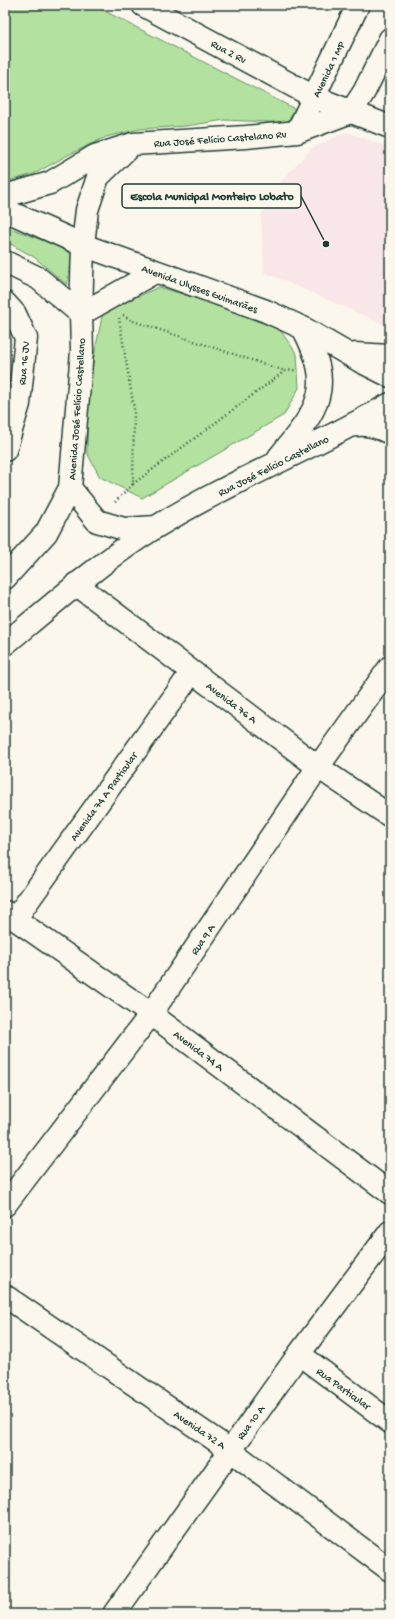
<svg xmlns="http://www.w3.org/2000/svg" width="395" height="1619" viewBox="0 0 395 1619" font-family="'Gochi Hand',sans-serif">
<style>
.built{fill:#f8e6e8}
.green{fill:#b3e19f;stroke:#698f6a}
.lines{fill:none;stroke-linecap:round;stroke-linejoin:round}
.minor-casing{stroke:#1f3d34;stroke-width:25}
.major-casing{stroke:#1f3d34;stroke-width:25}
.path{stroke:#1f3d34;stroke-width:2.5;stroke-dasharray:1 3;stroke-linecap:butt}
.minor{stroke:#fbf7ec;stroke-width:22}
.major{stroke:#fbf7ec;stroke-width:22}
.labels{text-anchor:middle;stroke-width:3;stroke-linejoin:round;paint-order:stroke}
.street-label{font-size:11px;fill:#1f3d34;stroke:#fbf7ec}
.leader{fill:none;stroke:#1f3d34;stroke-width:1.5}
.callout-dot{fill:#1f3d34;stroke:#fbf7ec;stroke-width:1.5}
.callout{fill:#fbf7ec;stroke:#1f3d34;stroke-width:1.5}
.callout-label{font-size:12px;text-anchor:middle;font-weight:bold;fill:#1f3d34}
</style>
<rect width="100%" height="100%" fill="#fbf7ec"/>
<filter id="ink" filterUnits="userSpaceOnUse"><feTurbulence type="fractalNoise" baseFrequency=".025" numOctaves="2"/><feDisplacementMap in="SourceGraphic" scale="8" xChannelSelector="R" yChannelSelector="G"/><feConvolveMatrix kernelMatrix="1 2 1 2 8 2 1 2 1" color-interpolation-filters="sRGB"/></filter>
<g filter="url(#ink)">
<!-- built -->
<path class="built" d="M347 132 390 148V327L264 272 261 216 276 187 312 148Z"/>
<!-- green -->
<path class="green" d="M5 5H93L295 109 287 123 225 120 186 126 140 129 106 137 68 155 34 174 5 182Z
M5 226 73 252 67 285 34 257 5 241Z
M159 287 212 303 280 330 297 354 299 388 284 415 142 498 100 477 87 453 88 385 103 312Z"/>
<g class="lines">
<defs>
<path id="minor" d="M143 5 314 97 390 127
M297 132 358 5
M5 193 12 194 50 183 95 156 133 144 246 137 297 132 351 112 364 92 390 39
M5 303 15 314 26 338 19 404 5 450
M81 314 83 245 87 210 98 177 129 147
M76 584 318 767 390 816
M5 912 151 1014 390 1193
M15 919 192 672
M5 1205 151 1014 318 767 390 667
M5 1296 230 1450 390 1570
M299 1354 390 1422
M114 1614 299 1354 390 1232"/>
<path id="major" d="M5 210 83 245 266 311 303 328 360 361 390 376
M5 262 38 278 81 314
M81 314 155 272
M355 354 390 356
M350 426C366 423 376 426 390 433
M279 457C319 408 335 389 303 328
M70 488 97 521 124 529 156 527
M5 578 46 533 70 488 82 351 81 314
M5 644C54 603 102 561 156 527 231 481 314 448 390 404"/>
</defs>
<!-- minor casing -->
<use href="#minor" class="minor-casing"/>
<!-- major casing -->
<use href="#major" class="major-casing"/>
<!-- path -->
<path class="path" d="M123 315 133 321 285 371 296 370
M133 484 285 371
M115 502 133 484 134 409 119 318"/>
<!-- minor -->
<use href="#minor" class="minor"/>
<!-- major -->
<use href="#major" class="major"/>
</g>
</g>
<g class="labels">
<!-- street labels -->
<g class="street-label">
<text transform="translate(229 51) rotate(28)" y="4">Rua 2 Rv</text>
<text transform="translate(328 69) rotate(-64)" y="4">Avenida 1 MP</text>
<text transform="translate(220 138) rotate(-4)" y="4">Rua José Felício Castelano Rv</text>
<text transform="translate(200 288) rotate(20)" y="4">Avenida Ulysses Guimarães</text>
<text transform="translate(23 363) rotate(-85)" y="4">Rua 16 JV</text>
<text transform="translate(76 409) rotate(-86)" y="4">Avenida José Felício Castellano</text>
<text transform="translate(273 465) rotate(-27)" y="4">Rua José Felício Castellano</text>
<text transform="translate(232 702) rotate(37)" y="4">Avenida 76 A</text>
<text transform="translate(103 796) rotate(-54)" y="4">Avenida 74 A Particular</text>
<text transform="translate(202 939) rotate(-56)" y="4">Rua 9 A</text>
<text transform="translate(199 1050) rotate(37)" y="4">Avenida 74 A</text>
<text transform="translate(344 1388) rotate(36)" y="4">Rua Particular</text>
<text transform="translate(250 1422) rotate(-54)" y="4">Rua 10 A</text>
<text transform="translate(200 1429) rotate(34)" y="4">Avenida 72 A</text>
</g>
</g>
<!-- callouts -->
<path class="leader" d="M326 244L301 196"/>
<circle class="callout-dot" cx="326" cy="244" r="4"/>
<rect class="callout" x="122" y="184" width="179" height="24" rx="4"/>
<g class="callout-label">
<text x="212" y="200">Escola Municipal Monteiro Lobato</text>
</g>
<!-- margin -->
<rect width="395" height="1619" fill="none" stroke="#fbf7ec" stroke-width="20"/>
<rect x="10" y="10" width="375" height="1599" fill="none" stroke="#1f3d34" stroke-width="1.5" filter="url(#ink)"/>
</svg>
